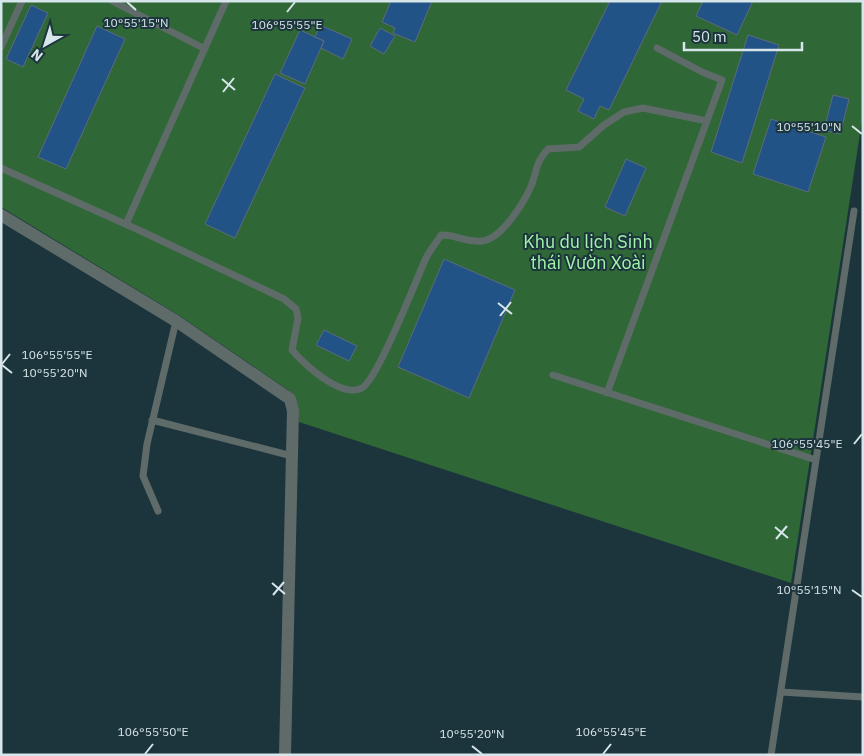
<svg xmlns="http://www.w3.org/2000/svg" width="864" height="756" viewBox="0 0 864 756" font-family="'IBM Plex Sans',sans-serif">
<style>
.green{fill:#2f6737}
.building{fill:#225387;stroke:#5c6b7c}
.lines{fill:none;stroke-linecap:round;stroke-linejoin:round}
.service{stroke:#5f6b69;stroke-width:7}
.minor{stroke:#5f6b69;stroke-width:12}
.ticks{fill:none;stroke:#d7e6ea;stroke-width:2}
.labels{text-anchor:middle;stroke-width:4;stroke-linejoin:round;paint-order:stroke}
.park-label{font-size:18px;fill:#a2f5aa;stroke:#1c353c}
.ticks-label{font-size:12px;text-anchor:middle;fill:#d7e6ea;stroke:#1c353c;stroke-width:4;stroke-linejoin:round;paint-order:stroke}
</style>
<rect width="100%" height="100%" fill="#1c353c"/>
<!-- green -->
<path class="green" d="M1 1H863V114L791 583 299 422C299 410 298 398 288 390L180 316 1 207Z"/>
<!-- building -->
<path class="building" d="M391 1H432L415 42 393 33 395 28 382 22Z
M610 1H662L609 110 600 106 594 119 578 111 584 99 566 90Z
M703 1H753L737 35 696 16Z
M31 5 48 13 23 67 6 59Z
M320 25 352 39 343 59 321 48 324 41 315 37Z
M97 26 125 39 66 169 38 157Z
M380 28 395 36 384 54 370 46Z
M300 30 324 41 305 84 280 73Z
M748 35 779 45 742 163 711 152Z
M275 74 305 88 235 238 205 224Z
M833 95 849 99 840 134 824 130Z
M771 119 826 137 808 192 753 174Z
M626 159 646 168 625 216 605 207Z
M444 259 515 290 469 398 398 367Z
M324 330 357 346 349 361 316 345Z"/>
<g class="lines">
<!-- service -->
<path class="service" d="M112 1 205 49
M1 47 22 1
M1 168 143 232 284 299 296 309 298 318 292 350C304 364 341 399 362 388 378 379 416 280 426 258 430 250 436 243 441 235 455 234 467 243 482 241 502 239 525 201 532 184 538 167 535 164 548 149L579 147 604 125 624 112 643 108 707 121
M126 224 226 1
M553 375 816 460
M607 393 722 80 702 72 657 48
M152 420 292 456
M158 511 143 476 147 444 176 321
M781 692 863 697
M771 755 854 211"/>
<!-- minor -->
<path class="minor" d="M1 215 176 321 290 399 293 411 285 755"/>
</g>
<!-- ticks -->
<path class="ticks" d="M127 2 136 10M287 12 295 2M222 79 235 90M223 92 234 78M852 126 862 134M498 303 512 314M500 316 511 302M2 364 10 354M2 365 12 373M854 444 862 434M775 527 788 538M776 539 787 526M272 583 285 594M852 590 862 597M273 595 284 582M472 746 482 754M145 754 153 744M603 754 611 744"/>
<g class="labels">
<!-- park labels -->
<g class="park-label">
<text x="588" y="248">Khu du lịch Sinh<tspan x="588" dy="21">thái Vườn Xoài</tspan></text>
</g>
</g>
<g class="ticks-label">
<text x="136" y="27">10°55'15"N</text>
<text x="287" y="29">106°55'55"E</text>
<text x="809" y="131">10°55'10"N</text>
<text x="57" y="359">106°55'55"E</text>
<text x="55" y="377">10°55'20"N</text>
<text x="807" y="448">106°55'45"E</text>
<text x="809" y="594">10°55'15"N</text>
<text x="153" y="736">106°55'50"E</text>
<text x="611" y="736">106°55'45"E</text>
<text x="472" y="738">10°55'20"N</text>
</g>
<!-- border -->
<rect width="864" height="756" fill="none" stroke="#d7e6ea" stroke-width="5"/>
<!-- north arrow -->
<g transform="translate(45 45) rotate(219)" stroke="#1c353c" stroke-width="4" paint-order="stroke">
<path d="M0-4L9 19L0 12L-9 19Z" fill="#d7e6ea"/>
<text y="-8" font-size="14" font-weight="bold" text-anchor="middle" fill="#d7e6ea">N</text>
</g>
<!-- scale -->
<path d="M684 42v8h118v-8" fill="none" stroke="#d7e6ea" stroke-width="2.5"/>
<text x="692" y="42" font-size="15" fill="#d7e6ea" stroke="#1c353c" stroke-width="4" paint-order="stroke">50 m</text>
</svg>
